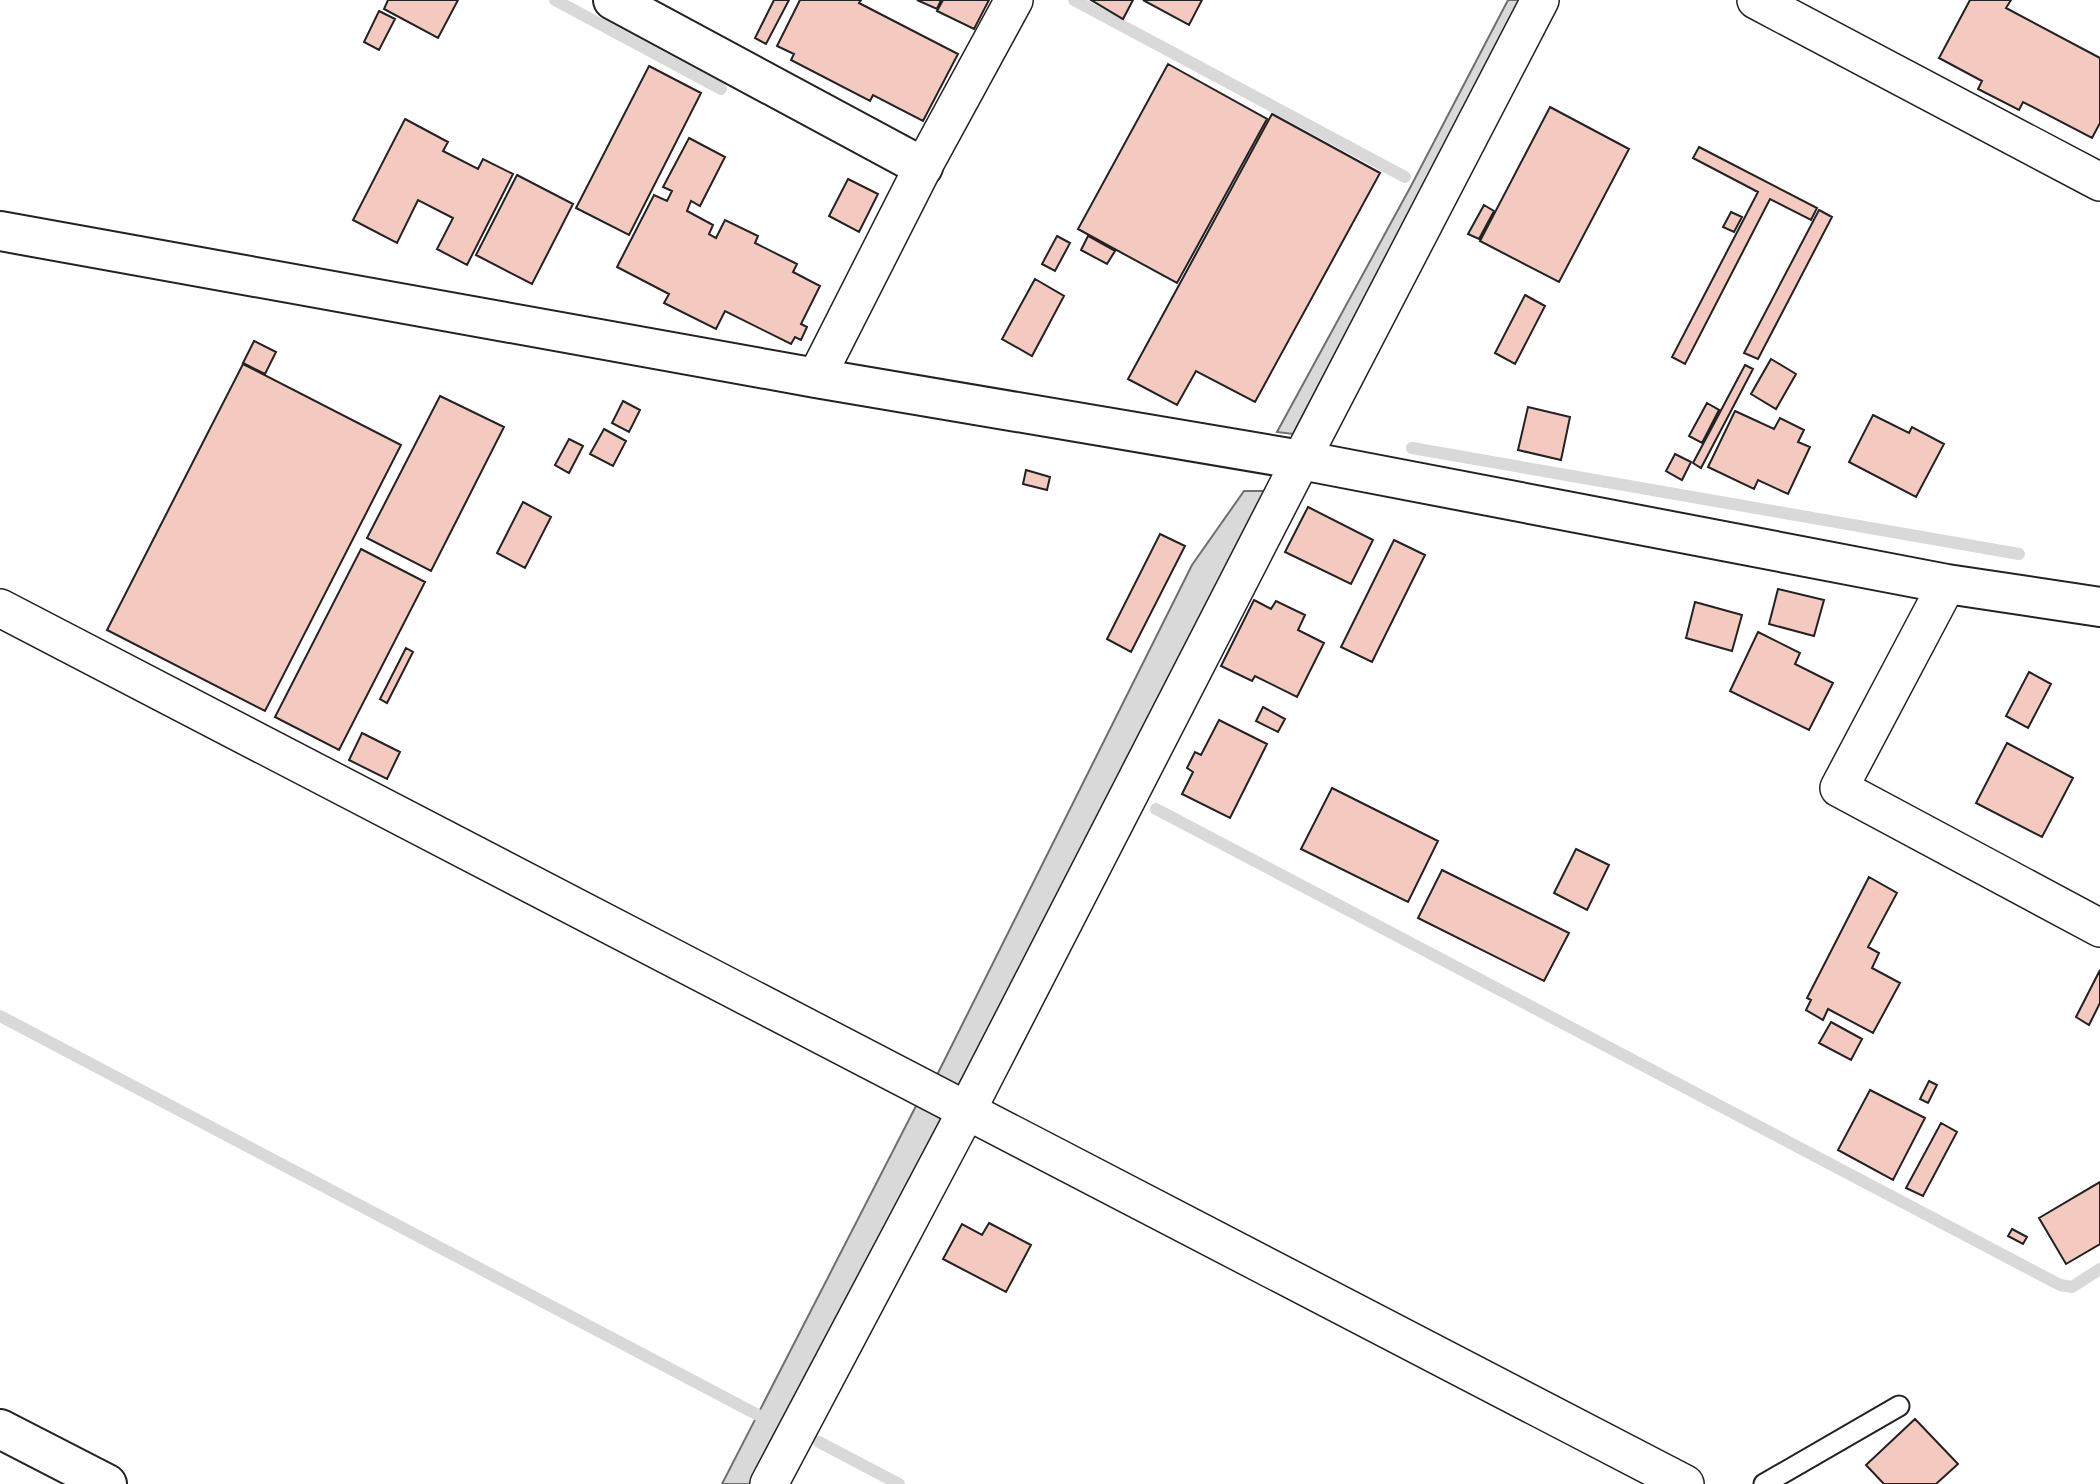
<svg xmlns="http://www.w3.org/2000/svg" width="2100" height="1484" viewBox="0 0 2100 1484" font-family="'PT Sans',sans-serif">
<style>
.water{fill:#d9d9d9;stroke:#6f6f6f;stroke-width:2}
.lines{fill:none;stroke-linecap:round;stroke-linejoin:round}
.stream{stroke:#d9d9d9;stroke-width:12}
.building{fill:#f3c9c0;stroke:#222;stroke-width:2}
.lane-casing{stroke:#222;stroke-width:23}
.street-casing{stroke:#222;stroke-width:40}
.secondary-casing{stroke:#222;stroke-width:42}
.lane{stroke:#fff;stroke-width:19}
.street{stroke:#fff;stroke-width:37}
.secondary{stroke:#fff;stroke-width:38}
</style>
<rect width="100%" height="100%" fill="#fff"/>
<!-- water -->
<path class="water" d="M1508 0H1521L1293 434 1277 432 1411 186Z
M1244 491H1263V502L750 1484H722L917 1104 935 1079 1192 565Z"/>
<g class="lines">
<!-- stream -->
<path class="stream" d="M555 0 721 89
M1074 0 1405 177
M1412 448 2019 554
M1156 809 2060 1285 2072 1287 2100 1269
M0 1016 758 1415
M819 1442 899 1484"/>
</g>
<!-- building -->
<path class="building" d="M388 0H458L438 38 384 9Z
M774 0H789L766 44 755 38Z
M800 0H861L859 3 958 54 923 121 873 95 870 101 791 60 794 54 777 46Z
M917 0H941L937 9Z
M943 0H989L974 29 937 11Z
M1091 0H1133L1123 19Z
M1143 0H1202L1189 25Z
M1970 0H2011L2006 8 2100 58V123L2092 138 2023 102 2019 110 1978 89 1982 81 1939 58Z
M379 11 395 19 379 50 364 42Z
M1168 64 1267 119 1177 283 1078 229Z
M649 66 701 93 629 235 576 208Z
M1550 107 1629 149 1559 282 1480 241Z
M1272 114 1380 173 1255 402 1196 371 1177 405 1128 379Z
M405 119 448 142 443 151 478 169 483 159 513 174 467 265 437 249 453 218 418 200 397 243 353 220Z
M689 138 725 157 700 206 691 201 687 211 713 225 709 234 716 238 725 220 758 236 755 243 797 264 793 272 820 286 801 324 807 327 801 340 795 337 791 344 725 311 716 329 664 303 669 294 617 267 654 195 667 201 672 191 663 187Z
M1699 147 1817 208 1811 220 1770 199 1685 364 1672 357 1758 192 1693 158Z
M517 175 573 204 532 284 476 255Z
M848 179 878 194 859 232 829 216Z
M1484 205 1494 211 1479 239 1468 234Z
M1819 210 1832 217 1758 359 1744 353Z
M1731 212 1742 217 1734 232 1723 227Z
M1057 236 1070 243 1055 271 1042 264Z
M1088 236 1115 251 1107 264 1081 250Z
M1035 279 1064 296 1032 356 1002 339Z
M1525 295 1545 306 1515 364 1495 353Z
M254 341 276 352 265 374 243 363Z
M1771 359 1796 374 1776 409 1751 394Z
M243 364 401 445 265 711 107 630Z
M1745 365 1753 369 1701 468 1693 463Z
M440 396 504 427 431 571 367 538Z
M623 401 640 410 629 432 612 423Z
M1707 403 1719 410 1702 443 1689 436Z
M1528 407 1570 417 1561 460 1518 450Z
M1735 411 1774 429 1780 418 1804 430 1798 442 1810 447 1788 494 1758 480 1754 489 1708 467Z
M1873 415 1909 433 1912 427 1944 444 1916 497 1849 462Z
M604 429 626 441 613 466 590 454Z
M569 439 583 446 569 473 555 465Z
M1675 454 1691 462 1682 480 1666 471Z
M1026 470 1050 477 1047 490 1023 484Z
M523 502 551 517 525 568 497 553Z
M1308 507 1373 540 1351 584 1285 552Z
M1160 534 1185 546 1131 652 1107 639Z
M1394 540 1425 555 1372 662 1341 647Z
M361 549 425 582 339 750 275 717Z
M1778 589 1824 600 1814 636 1769 624Z
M1254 600 1271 609 1276 601 1305 615 1298 630 1324 643 1297 697 1255 676 1252 681 1221 666Z
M1695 602 1742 615 1732 651 1686 638Z
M1758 632 1800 653 1795 664 1833 683 1809 730 1730 691Z
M406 648 413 652 387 703 380 699Z
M2029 672 2051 684 2028 728 2006 716Z
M1263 707 1285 719 1278 732 1256 721Z
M1219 720 1267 744 1230 818 1182 794 1193 772 1187 768 1195 752 1201 755Z
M362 733 400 752 387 779 349 760Z
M2007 743 2073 778 2042 837 1976 803Z
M1332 788 1438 841 1408 902 1301 849Z
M1576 849 1609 865 1587 910 1554 893Z
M1442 870 1569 933 1544 981 1418 918Z
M1869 877 1897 893 1868 947 1879 953 1872 968 1900 983 1873 1033 1828 1009 1823 1020 1806 1010 1811 1000 1807 998Z
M2100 970V1003L2089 1025 2076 1017Z
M1831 1022 1862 1039 1851 1060 1819 1043Z
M1929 1081 1937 1085 1928 1103 1920 1099Z
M1870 1090 1925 1118 1893 1180 1838 1150Z
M1941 1123 1957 1132 1923 1196 1906 1188Z
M2100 1182V1244L2066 1264 2039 1218Z
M989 1223 1031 1245 1006 1292 943 1259 962 1224 982 1235Z
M2012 1229 2027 1237 2023 1244 2008 1236Z
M1915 1419 1958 1464 1936 1484H1884L1866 1465Z"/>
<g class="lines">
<defs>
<path id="lane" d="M1764 1484 1899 1406"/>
<path id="street" d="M1756 0 2100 182
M816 378 923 167 1014 0
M1947 584 1839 788 2100 928
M0 608 1685 1484
M769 1484 967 1110 1301 460 1540 0"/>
<path id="secondary" d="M613 0 923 167
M0 231 816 378 1301 460 1947 584 2100 607
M0 1429 107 1484"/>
</defs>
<!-- lane casing -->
<use href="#lane" class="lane-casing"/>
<!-- street casing -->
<use href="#street" class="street-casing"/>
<!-- secondary casing -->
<use href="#secondary" class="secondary-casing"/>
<!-- lane -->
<use href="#lane" class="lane"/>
<!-- street -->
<use href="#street" class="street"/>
<!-- secondary -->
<use href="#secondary" class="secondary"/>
</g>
</svg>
